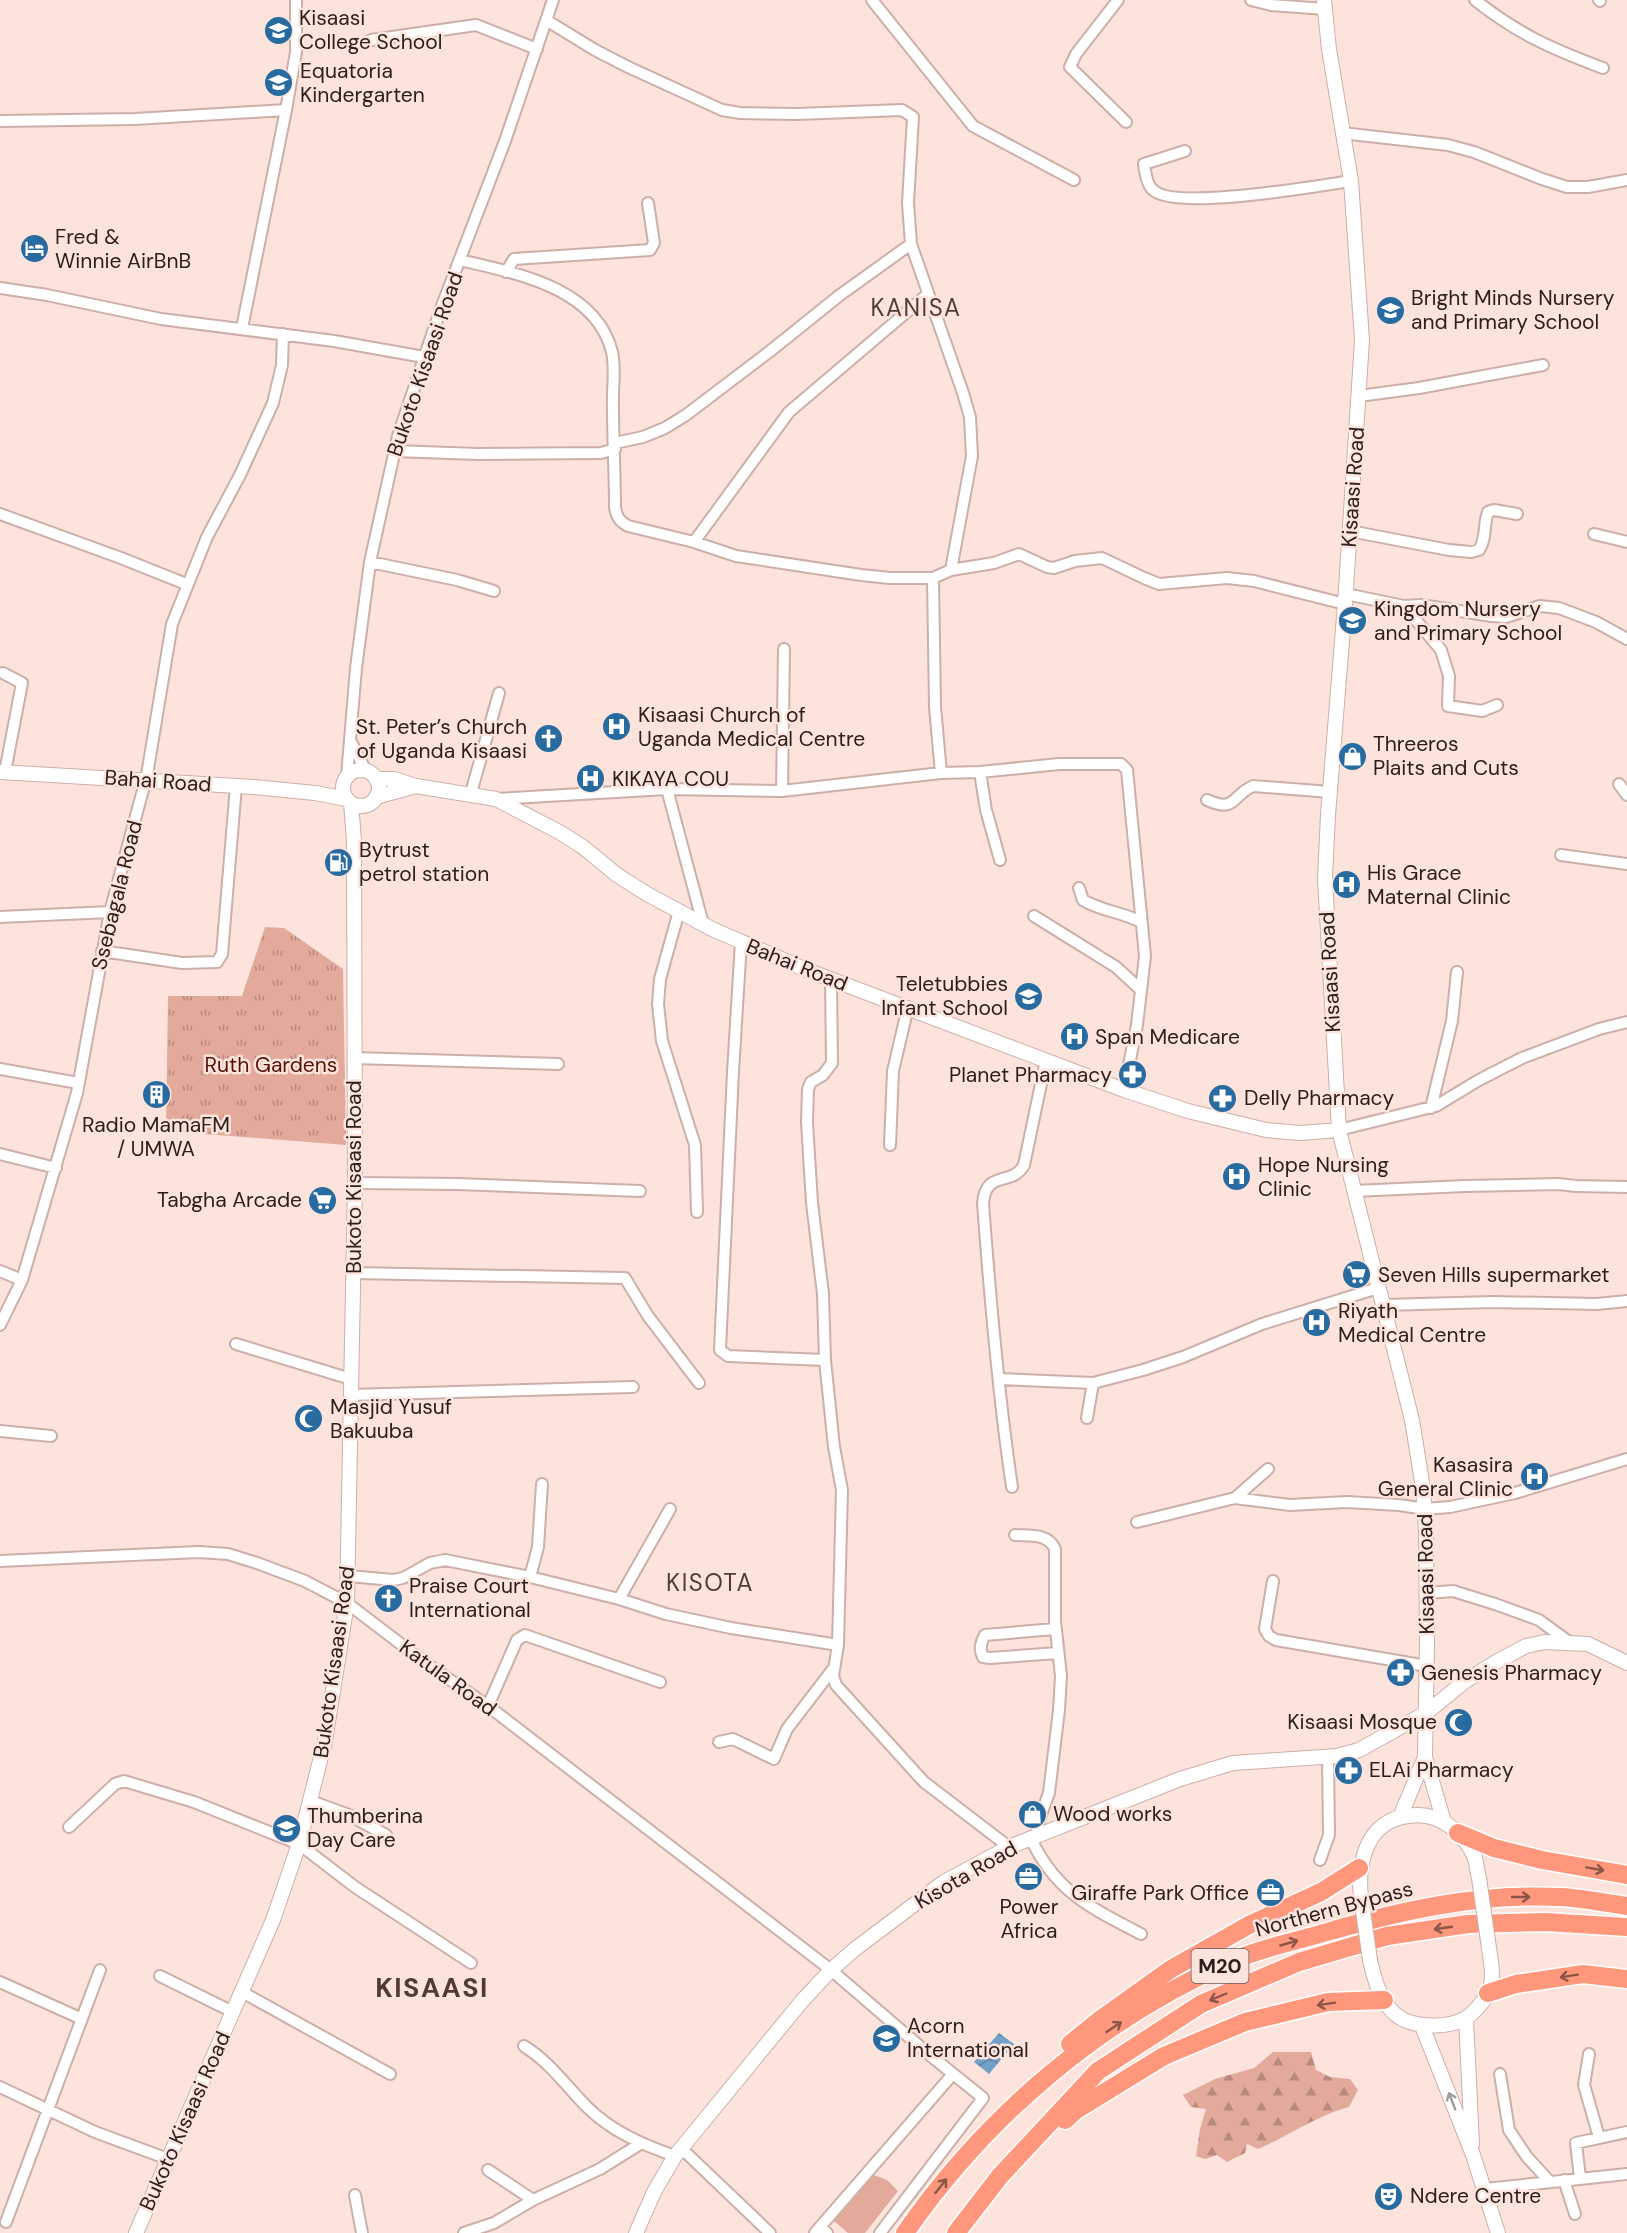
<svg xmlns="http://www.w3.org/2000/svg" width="1627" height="2233" viewBox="0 0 1627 2233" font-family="'DM Sans',sans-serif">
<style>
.forest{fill:url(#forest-firs)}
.park{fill:url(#park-tufts)}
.pitch{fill:#e3aa9b}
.water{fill:url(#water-waves)}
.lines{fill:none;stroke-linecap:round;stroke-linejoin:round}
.street-casing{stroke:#ccafa8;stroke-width:14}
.secondary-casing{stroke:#ccafa8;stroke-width:16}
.highway-casing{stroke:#fff;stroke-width:21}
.street{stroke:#fff;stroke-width:10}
.secondary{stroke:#fff;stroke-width:14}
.highway{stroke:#ff977c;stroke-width:18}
.secondary-bridge-casing{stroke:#ccafa8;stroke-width:16;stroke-linecap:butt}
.secondary-bridge{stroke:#fff;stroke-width:14}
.oneway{stroke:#8a5648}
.oneway2{stroke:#9f9b99}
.labels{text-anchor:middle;stroke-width:5;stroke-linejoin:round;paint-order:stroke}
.shield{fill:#fce4dd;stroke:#695b57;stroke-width:1.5}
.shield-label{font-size:20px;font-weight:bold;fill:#2a201d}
.poi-label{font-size:21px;fill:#2a201d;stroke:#fce4dd;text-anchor:start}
.street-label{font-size:21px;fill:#2a201d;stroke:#fce4dd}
.park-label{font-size:21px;fill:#590f00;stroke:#fce4dd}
.quarter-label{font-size:24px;letter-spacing:1.5px;fill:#533b35;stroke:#fce4dd}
.district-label{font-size:27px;font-weight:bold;letter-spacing:1.5px;fill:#533b35;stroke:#fce4dd}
</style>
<defs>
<pattern id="forest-firs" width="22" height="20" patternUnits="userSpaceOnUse" patternTransform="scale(1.5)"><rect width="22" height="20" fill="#e3aa9b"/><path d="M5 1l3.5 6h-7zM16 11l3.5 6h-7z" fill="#b88a7e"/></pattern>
<pattern id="park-tufts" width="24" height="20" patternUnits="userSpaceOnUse" patternTransform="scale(1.5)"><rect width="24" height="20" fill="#e3aa9b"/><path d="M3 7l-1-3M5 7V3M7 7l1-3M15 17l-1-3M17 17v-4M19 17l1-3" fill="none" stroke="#b88a7e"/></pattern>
<pattern id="water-waves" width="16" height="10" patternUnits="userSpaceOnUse" patternTransform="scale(1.5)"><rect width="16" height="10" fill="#72a0c9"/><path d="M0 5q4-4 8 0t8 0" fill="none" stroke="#5e82a3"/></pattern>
</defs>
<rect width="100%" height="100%" fill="#fce4dd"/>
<!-- forest -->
<path class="forest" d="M1273 2052H1311L1316 2070 1330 2077 1350 2079 1358 2090 1349 2107C1315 2116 1289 2136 1258 2149L1247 2144 1245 2153 1227 2162 1217 2155 1205 2159 1196 2156 1200 2129 1206 2109 1191 2107 1183 2095 1215 2079 1254 2068Z"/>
<!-- park -->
<path class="park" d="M265 927 284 928 343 969 346 1145 166 1131 168 996H242Z"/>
<!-- pitch -->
<path class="pitch" d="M874 2175 887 2180 898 2191 865 2233H848L834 2221Z"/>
<!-- water -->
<path class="water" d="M999 2033 1014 2044 989 2074 974 2062Z"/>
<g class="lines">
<defs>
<path id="street" d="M872 0 973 126 1074 180
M1118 0 1076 54 1070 67 1126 122
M1251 0 1271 5 1325 9
M1475 0C1518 34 1552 49 1603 68
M1599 0 1600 1
M546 20 595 50 628 67 722 110 740 113 797 114 902 110 913 117 908 203 911 244 963 393 970 417 972 456 951 570
M371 40 476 25 537 49
M0 121 135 119 286 110
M1342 133 1448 145 1474 152 1542 179 1567 187H1588L1627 180
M1185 151 1144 164C1145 172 1147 185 1153 190 1175 211 1317 186 1351 181
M460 260C515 273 596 287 612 352 616 369 612 389 613 407 613 441 615 474 615 508 617 517 619 521 628 526L694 542 736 556 861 575 890 578H933
M506 272 514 259 650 250 654 243 648 203
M0 288 47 295 161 319 334 341 424 357
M242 328 286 110 296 52V0
M1359 396 1419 388 1543 365
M615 443 643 437 665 428 686 415 769 352 840 295 911 244
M394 451 478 454 601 453 615 449
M0 514 121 558 186 584
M1350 531 1449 550 1471 552 1479 550C1487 538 1483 525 1488 512L1494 510 1517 514
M1594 534 1627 542
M694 542 789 412 928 294
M370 562 457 580 494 591
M1346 594 1404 606 1421 605 1492 616 1506 617 1540 606 1559 608 1596 622 1627 639
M1404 606 1441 650 1449 676 1448 706 1482 711 1497 705
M3 673 22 683 5 772
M351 742 366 771
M980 772 986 810 1000 860
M941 773 935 707 933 578 951 570 994 563 1019 554 1047 567 1054 568 1075 561 1102 558 1144 578 1159 584 1227 578 1254 581 1345 604
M347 776 356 668 370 562 398 436 440 311 505 141 553 0
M1619 784 1627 795
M667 789 703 924
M782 791 784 649
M471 793 499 693
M497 799 667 789 782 791 941 773 980 772 1059 764H1121L1127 770 1145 956 1137 1025 1124 1090
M1207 800C1236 813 1231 796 1253 786L1330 792
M1561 855 1627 864
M1079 888 1083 900C1100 911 1123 912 1141 922
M679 911 660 979 658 1004 662 1041 695 1145 697 1212
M1034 916 1116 967 1141 990
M0 917 110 912
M741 942 733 1072 720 1350 728 1356 825 1360
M102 951 182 963 217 962 222 954 236 786
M831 979 832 1063 823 1075 811 1082 808 1089 807 1122 812 1203 823 1294 825 1360 834 1447 842 1490 838 1645 833 1676 836 1685 924 1782 1009 1847
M354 1058 558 1064
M0 1069 78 1083
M1431 1108 1452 1021 1457 972
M1339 1130 1436 1106 1479 1080 1522 1058 1599 1029 1627 1022
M890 1145 893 1071 908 1007
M0 1154 56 1168
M355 1183 458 1184 640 1191
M1354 1191 1465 1186 1558 1184 1576 1186 1627 1187
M0 1271 22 1280
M353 1273 625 1278 648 1316 699 1383
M1383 1305 1493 1302 1597 1304 1627 1301
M0 1325 22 1280 77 1093 110 912 147 775 172 624 207 537 240 475 273 403 282 365 283 334
M236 1344 351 1379
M999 1379 1093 1383
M350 1395 633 1387
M1087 1418 1093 1383 1143 1370 1183 1357 1262 1324 1378 1288
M0 1431 51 1436
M1012 1487C998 1393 990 1298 983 1203 986 1169 1012 1187 1024 1165L1046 1060
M1235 1498 1268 1469
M1137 1522 1235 1498 1290 1505 1347 1502 1399 1505 1425 1509 1450 1507 1515 1493 1627 1459
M1015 1535C1029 1536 1048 1533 1055 1549V1621L1061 1676 1059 1710 1049 1793 1039 1820 1036 1837
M0 1561 199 1552 228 1554 257 1563 305 1581 347 1603 427 1664 488 1706 831 1970 931 2056 983 2098 880 2233
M349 1576 393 1580 403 1578 430 1563 445 1560 530 1577 619 1599 666 1614 731 1628 838 1645
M530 1577 538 1547 542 1484
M1273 1581 1265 1629 1269 1636 1276 1640 1427 1666
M1427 1593 1453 1591 1495 1604 1539 1620 1569 1642
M619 1599 670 1509
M1055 1629 985 1635C981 1641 979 1650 983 1657L990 1658 1058 1653
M488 1706 517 1640 525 1635 660 1682
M719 1742 733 1739 774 1759 787 1729 833 1669
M311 1801 349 1815 386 1835
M69 1827 115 1784 124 1781 194 1802 299 1844 355 1887 471 1963
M1031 1839C1056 1892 1091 1908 1141 1934
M1320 1860 1329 1835 1328 1757
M160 1976 233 2012
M0 1982 82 2019
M242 1992 390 2074
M524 2046C551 2063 565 2085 587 2107 611 2131 643 2145 675 2156
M1589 2054 1584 2085 1599 2137
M1500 2074 1509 2130 1527 2157 1550 2182
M0 2087 95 2132 168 2159
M681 2148 770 2233
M488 2170 533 2200
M1580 2178 1576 2143 1627 2132
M1564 2180 1575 2214
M1485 2189 1627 2174
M355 2195 362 2233
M6 2222 100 1970
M820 2227 953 2074
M464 2233 494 2223 533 2200 600 2169 640 2144
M815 2233 820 2227 827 2233"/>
<path id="secondary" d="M1324 0 1329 49 1351 181 1362 340 1345 604 1328 815 1325 878 1339 1130 1412 1420 1423 1488 1426 1531 1427 1644 1425 1757 1444 1822
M343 788a18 18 0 1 1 36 0a18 18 0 1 1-36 0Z
M0 772 254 787 315 793 347 799
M376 779H394L416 786 496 799 561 833 583 847 617 875 647 894 712 929 809 971 1124 1090 1188 1111 1266 1130 1300 1133 1339 1130
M376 797 416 786
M1400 1817 1425 1757
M1361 1897C1357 1862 1367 1821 1408 1816 1425 1813 1438 1817 1451 1827 1459 1834 1470 1846 1474 1856 1477 1863 1477 1871 1479 1878
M1370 1960C1374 1978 1380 2001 1395 2014 1411 2028 1448 2029 1466 2018 1474 2013 1484 2001 1488 1993 1495 1980 1491 1962 1489 1948
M1466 2018 1472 2144
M1422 2026 1473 2155 1498 2233
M136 2233 273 1920 299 1844 325 1741 347 1603 355 1183 354 840 351 803
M636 2233 654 2192 675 2156 802 2001 831 1970 855 1949 944 1882 1009 1847 1180 1779 1233 1763 1337 1756 1359 1750 1426 1713 1464 1682 1496 1662 1526 1646 1545 1642 1588 1644 1627 1663"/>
<path id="highway" d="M1458 1833 1494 1848 1542 1860 1627 1875
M1488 1993 1516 1984 1583 1974 1627 1979
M1070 2044 1101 2019 1171 1969 1249 1925 1321 1892 1359 1868
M1065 2120 1076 2110 1164 2056 1245 2022 1328 2002 1384 2000
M905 2233C987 2115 1100 2019 1232 1961 1261 1948 1297 1941 1327 1932 1403 1910 1481 1893 1560 1897 1582 1898 1605 1903 1627 1906
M956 2233 1000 2176 1098 2071 1201 2004 1299 1962 1387 1936 1468 1924 1545 1922 1627 1927"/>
</defs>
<!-- street casing -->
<use href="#street" class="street-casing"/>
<!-- secondary casing -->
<use href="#secondary" class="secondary-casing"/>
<!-- highway casing -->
<use href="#highway" class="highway-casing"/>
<!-- street -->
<use href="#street" class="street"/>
<!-- secondary -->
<use href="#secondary" class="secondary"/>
<!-- highway -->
<use href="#highway" class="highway"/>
<defs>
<path id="secondary-bridge" d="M1479 1878 1489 1948
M1361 1897 1370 1960"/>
</defs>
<!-- secondary-bridge casing -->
<use href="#secondary-bridge" class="secondary-bridge-casing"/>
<!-- secondary-bridge -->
<use href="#secondary-bridge" class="secondary-bridge"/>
</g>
<!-- one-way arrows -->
<defs><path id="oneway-shaft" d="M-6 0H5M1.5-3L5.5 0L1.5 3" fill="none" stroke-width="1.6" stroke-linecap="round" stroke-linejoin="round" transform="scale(1.5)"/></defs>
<g class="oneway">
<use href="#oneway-shaft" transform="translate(1595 1869) rotate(10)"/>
<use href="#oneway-shaft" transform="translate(1521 1897)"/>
<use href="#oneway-shaft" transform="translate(1443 1928) rotate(172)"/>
<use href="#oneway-shaft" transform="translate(1289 1943) rotate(-16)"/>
<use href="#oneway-shaft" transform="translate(1569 1976) rotate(171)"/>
<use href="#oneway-shaft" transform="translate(1218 1997) rotate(157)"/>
<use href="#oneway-shaft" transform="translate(1326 2004) rotate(171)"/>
<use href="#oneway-shaft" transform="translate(1114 2027) rotate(-34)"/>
<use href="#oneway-shaft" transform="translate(941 2186) rotate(-52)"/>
</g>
<use class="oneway2" href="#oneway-shaft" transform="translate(1452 2101) rotate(-111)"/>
<!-- icons -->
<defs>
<symbol id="school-disc" viewBox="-11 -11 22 22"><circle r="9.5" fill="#286ba0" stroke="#fce4dd"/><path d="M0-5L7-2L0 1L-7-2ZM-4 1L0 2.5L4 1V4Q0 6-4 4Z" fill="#fff"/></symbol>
<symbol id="hotel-disc" viewBox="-11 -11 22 22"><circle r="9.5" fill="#286ba0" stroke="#fce4dd"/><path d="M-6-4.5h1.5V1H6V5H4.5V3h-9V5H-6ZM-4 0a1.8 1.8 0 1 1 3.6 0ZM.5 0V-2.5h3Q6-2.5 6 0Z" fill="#fff"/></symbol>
<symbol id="hospital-disc" viewBox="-11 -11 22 22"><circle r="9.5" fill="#286ba0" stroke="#fce4dd"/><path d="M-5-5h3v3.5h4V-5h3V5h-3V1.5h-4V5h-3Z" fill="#fff"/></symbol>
<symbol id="church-disc" viewBox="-11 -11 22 22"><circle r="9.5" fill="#286ba0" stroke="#fce4dd"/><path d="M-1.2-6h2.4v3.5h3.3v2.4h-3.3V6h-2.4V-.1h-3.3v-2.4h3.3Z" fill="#fff"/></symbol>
<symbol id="shop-disc" viewBox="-11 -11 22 22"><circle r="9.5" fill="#286ba0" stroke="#fce4dd"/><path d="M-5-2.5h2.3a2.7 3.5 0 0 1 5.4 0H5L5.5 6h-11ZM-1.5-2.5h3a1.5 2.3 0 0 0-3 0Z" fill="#fff"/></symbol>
<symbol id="fuel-disc" viewBox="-11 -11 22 22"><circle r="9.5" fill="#286ba0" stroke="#fce4dd"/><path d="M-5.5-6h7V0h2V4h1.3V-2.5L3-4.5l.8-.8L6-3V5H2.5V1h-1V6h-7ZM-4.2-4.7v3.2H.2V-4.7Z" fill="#fff"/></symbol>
<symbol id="pharmacy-disc" viewBox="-11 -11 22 22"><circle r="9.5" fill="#286ba0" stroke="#fce4dd"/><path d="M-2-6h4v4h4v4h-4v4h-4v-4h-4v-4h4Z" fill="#fff"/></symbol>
<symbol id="building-disc" viewBox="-11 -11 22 22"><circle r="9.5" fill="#286ba0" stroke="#fce4dd"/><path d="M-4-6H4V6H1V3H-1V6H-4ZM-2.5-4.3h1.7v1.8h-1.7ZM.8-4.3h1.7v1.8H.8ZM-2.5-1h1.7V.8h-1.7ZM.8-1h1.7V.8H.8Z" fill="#fff"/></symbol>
<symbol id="supermarket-disc" viewBox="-11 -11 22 22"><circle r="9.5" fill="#286ba0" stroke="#fce4dd"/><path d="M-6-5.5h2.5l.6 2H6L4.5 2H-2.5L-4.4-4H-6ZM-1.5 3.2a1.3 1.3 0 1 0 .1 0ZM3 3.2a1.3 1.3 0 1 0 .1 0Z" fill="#fff"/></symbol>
<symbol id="mosque-disc" viewBox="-11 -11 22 22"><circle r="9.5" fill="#286ba0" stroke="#fce4dd"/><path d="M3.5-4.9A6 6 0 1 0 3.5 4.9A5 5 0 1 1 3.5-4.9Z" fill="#fff"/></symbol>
<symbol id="office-disc" viewBox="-11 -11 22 22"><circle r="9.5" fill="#286ba0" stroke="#fce4dd"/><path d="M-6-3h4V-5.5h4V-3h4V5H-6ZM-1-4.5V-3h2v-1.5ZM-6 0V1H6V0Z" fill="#fff"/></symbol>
<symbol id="theatre-disc" viewBox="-11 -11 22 22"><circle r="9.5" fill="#286ba0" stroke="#fce4dd"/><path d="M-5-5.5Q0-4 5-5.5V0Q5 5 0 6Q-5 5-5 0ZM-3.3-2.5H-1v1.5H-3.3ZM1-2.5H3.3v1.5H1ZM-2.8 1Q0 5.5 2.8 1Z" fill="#fff"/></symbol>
</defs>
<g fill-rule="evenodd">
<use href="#school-disc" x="262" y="14" width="33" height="33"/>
<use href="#school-disc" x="262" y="66" width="33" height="33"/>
<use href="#hotel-disc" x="18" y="232" width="33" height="33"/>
<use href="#school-disc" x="1374" y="294" width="33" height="33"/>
<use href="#school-disc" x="1336" y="604" width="33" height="33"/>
<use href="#hospital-disc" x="600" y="710" width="33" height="33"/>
<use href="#church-disc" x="532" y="722" width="33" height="33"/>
<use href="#shop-disc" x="1336" y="740" width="33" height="33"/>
<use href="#hospital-disc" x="574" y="762" width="33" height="33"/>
<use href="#fuel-disc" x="322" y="846" width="33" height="33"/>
<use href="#hospital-disc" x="1330" y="868" width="33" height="33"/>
<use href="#school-disc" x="1012" y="980" width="33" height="33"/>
<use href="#hospital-disc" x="1058" y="1020" width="33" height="33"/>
<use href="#pharmacy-disc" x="1116" y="1058" width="33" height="33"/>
<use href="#building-disc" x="140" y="1078" width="33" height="33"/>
<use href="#pharmacy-disc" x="1206" y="1082" width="33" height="33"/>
<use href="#hospital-disc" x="1220" y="1160" width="33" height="33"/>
<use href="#supermarket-disc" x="306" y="1184" width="33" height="33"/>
<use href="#supermarket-disc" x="1340" y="1258" width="33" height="33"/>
<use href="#hospital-disc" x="1300" y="1306" width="33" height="33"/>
<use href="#mosque-disc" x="292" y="1402" width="33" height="33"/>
<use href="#hospital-disc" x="1518" y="1460" width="33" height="33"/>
<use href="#church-disc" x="372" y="1582" width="33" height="33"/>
<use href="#pharmacy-disc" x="1384" y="1656" width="33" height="33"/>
<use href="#mosque-disc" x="1442" y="1706" width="33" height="33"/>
<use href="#pharmacy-disc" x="1332" y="1754" width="33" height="33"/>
<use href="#shop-disc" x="1016" y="1798" width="33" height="33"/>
<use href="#school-disc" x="270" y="1812" width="33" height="33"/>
<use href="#office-disc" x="1012" y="1860" width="33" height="33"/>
<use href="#office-disc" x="1254" y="1876" width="33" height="33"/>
<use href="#school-disc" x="870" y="2022" width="33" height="33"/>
<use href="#theatre-disc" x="1372" y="2180" width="33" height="33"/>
</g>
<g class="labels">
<!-- shield labels -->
<rect class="shield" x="1191.5" y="1949" width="57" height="34" rx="4.5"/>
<g class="shield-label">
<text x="1220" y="1973">M20</text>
</g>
<!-- poi labels -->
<g class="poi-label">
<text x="299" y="25">Kisaasi<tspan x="299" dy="24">College School</tspan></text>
<text x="300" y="78">Equatoria<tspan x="300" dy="24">Kindergarten</tspan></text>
<text x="55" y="244">Fred &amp;<tspan x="55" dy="24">Winnie AirBnB</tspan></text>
<text x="1411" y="305">Bright Minds Nursery<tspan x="1411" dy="24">and Primary School</tspan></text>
<text x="1374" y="616">Kingdom Nursery<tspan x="1374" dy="24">and Primary School</tspan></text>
<text x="638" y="722">Kisaasi Church of<tspan x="638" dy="24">Uganda Medical Centre</tspan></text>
<text x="527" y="734" text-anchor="end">St. Peter’s Church<tspan x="527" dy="24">of Uganda Kisaasi</tspan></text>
<text x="1373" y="751">Threeros<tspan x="1373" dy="24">Plaits and Cuts</tspan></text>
<text x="612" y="786">KIKAYA COU</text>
<text x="359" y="857">Bytrust<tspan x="359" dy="24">petrol station</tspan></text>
<text x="1367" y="880">His Grace<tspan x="1367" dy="24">Maternal Clinic</tspan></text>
<text x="1008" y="991" text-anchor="end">Teletubbies<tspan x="1008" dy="24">Infant School</tspan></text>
<text x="1095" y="1044">Span Medicare</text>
<text x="1112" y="1082" text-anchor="end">Planet Pharmacy</text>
<text x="1244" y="1105">Delly Pharmacy</text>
<text x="156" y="1132" text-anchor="middle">Radio MamaFM<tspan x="156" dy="24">/ UMWA</tspan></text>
<text x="1258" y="1172">Hope Nursing<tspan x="1258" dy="24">Clinic</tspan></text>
<text x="302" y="1207" text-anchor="end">Tabgha Arcade</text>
<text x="1378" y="1282">Seven Hills supermarket</text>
<text x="1338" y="1318">Riyath<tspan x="1338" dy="24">Medical Centre</tspan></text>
<text x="330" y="1414">Masjid Yusuf<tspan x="330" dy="24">Bakuuba</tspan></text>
<text x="1513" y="1472" text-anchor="end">Kasasira<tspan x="1513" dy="24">General Clinic</tspan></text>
<text x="409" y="1593">Praise Court<tspan x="409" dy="24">International</tspan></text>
<text x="1421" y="1680">Genesis Pharmacy</text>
<text x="1437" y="1729" text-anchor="end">Kisaasi Mosque</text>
<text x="1369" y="1777">ELAi Pharmacy</text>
<text x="1053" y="1821">Wood works</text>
<text x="307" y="1823">Thumberina<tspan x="307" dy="24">Day Care</tspan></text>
<text x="1249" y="1900" text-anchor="end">Giraffe Park Office</text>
<text x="1029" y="1914" text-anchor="middle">Power<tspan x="1029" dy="24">Africa</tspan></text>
<text x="907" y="2033">Acorn<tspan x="907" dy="24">International</tspan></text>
<text x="1410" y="2203">Ndere Centre</text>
</g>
<!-- street labels -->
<g class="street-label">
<text transform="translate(425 364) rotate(-71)" y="7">Bukoto Kisaasi Road</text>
<text transform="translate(1353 487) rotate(-86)" y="7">Kisaasi Road</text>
<text transform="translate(158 781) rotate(4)" y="7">Bahai Road</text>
<text transform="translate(117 895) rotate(-76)" y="7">Ssebagala Road</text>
<text transform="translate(797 965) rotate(22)" y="7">Bahai Road</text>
<text transform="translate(1330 972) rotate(-93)" y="7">Kisaasi Road</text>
<text transform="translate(354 1177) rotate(-90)" y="7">Bukoto Kisaasi Road</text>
<text transform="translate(1426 1574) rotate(-91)" y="7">Kisaasi Road</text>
<text transform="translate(334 1662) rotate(-82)" y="7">Bukoto Kisaasi Road</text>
<text transform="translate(448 1678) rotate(36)" y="7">Katula Road</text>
<text transform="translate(966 1875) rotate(-30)" y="7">Kisota Road</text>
<text transform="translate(1334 1909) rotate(-15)" y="7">Northern Bypass</text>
<text transform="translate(185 2121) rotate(-66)" y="7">Bukoto Kisaasi Road</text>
</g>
<!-- park labels -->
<g class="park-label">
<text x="271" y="1072">Ruth Gardens</text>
</g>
<!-- quarter labels -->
<g class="quarter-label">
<text x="916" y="316">KANISA</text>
<text x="710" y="1591">KISOTA</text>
</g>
<!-- district labels -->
<g class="district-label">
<text x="432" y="1997">KISAASI</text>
</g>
</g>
</svg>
